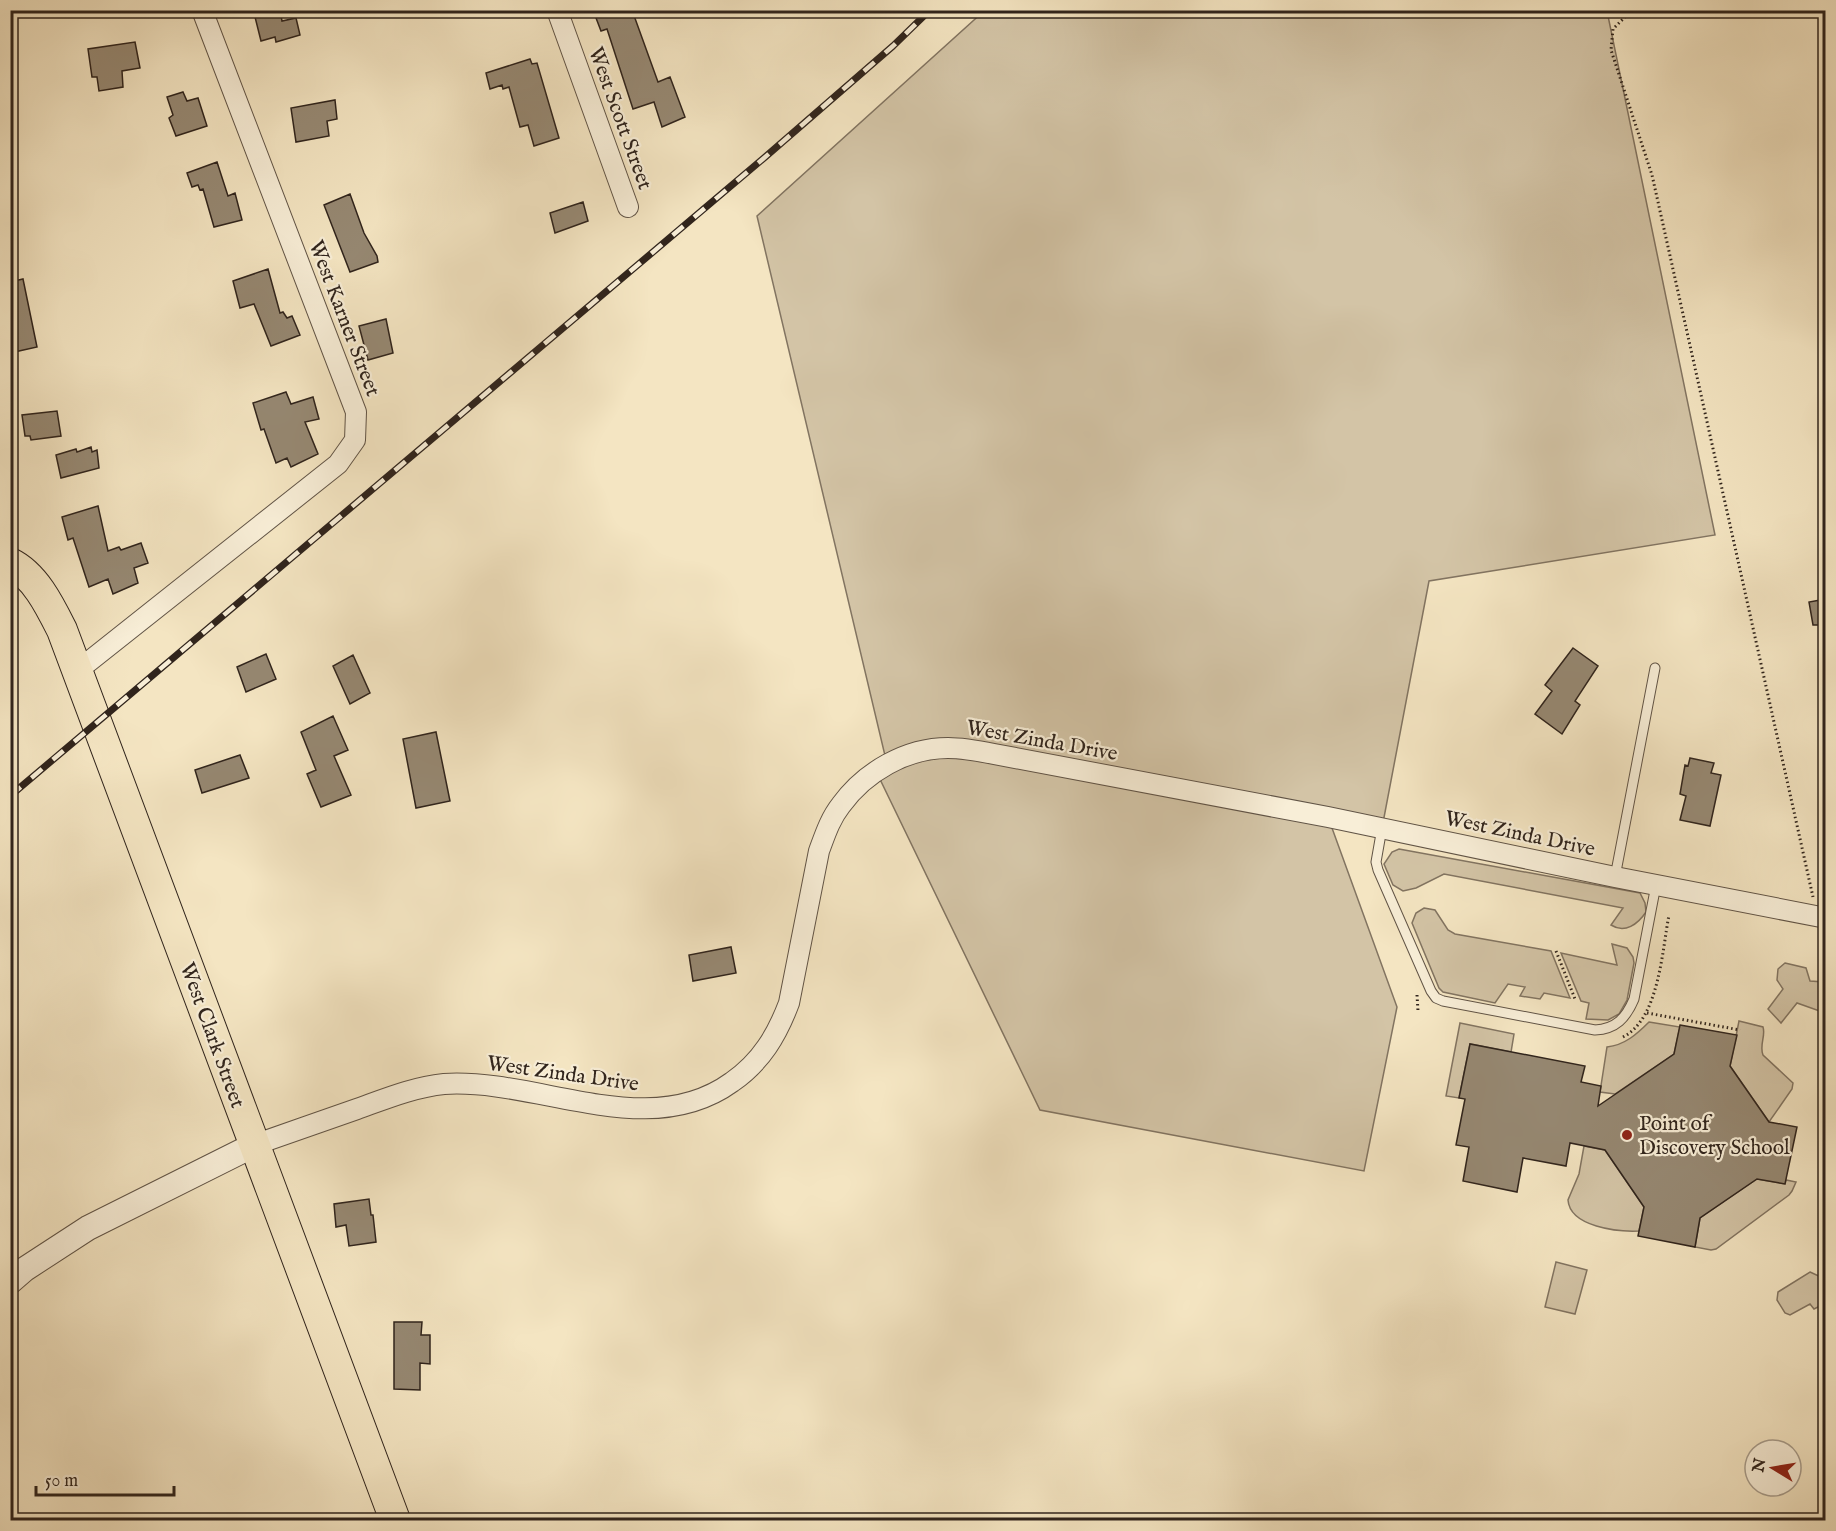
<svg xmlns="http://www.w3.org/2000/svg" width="1836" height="1531" viewBox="0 0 1836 1531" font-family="'IM FELL English',serif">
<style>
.green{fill:#d3c4a6;stroke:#827461;stroke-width:1.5}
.building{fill:#968872;stroke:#30241c;stroke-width:1.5}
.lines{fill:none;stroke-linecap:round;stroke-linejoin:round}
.service-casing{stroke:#615446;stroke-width:11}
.minor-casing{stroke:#615446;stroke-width:22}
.tertiary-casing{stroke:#615446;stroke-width:26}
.primary-casing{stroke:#30241c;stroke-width:32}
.path{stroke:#30241c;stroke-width:3;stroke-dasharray:1.5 3;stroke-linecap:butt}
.service{stroke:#f8eed7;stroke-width:9}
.minor{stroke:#f8eed7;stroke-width:20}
.tertiary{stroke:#f8eed7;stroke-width:24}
.primary{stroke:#f4e5c2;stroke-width:30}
.rail-casing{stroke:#30241c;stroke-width:7}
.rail{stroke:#f8eed7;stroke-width:4.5;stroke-dasharray:14;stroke-linecap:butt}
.poi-dot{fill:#8f2418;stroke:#f8eed7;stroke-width:2}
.labels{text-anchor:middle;stroke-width:4.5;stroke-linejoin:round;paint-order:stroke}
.street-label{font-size:21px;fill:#30241c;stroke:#f8eed7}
.poi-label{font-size:21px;fill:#30241c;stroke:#f8eed7;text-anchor:start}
</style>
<rect width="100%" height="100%" fill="#f4e5c2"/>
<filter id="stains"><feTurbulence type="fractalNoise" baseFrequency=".00333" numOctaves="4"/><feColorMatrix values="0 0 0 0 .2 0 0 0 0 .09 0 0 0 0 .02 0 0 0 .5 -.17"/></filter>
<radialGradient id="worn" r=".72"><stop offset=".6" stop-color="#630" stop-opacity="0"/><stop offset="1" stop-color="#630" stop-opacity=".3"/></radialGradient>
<!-- green -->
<path class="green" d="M984 11H1607L1715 535 1429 581 1382 828 1328 817 1397 1007 1364 1171 1040 1110 876 771 887 764 757 216Z
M1399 849 1640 893 1645 903 1646 912C1638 924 1625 934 1611 925L1623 908 1444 874 1416 888 1403 891 1393 885 1384 864 1392 852Z
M1424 908 1435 910 1448 930 1455 934 1551 951 1570 998 1544 993 1540 999 1520 996 1525 987 1508 984 1495 1003 1443 992 1439 988 1412 923 1416 913Z
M1612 944 1627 948 1633 957 1634 963 1627 1000 1619 1014 1608 1020 1586 1019 1589 1003 1581 1001 1561 953 1617 965Z
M1785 963 1806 968 1810 981 1824 982 1825 1013 1797 1003 1781 1023 1768 1009 1783 989 1777 980 1778 969Z
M1739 1021 1763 1027C1766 1036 1759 1045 1763 1055L1793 1083 1792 1089 1769 1122 1730 1066Z
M1649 1022 1680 1027 1674 1054 1615 1094 1600 1092 1607 1047C1625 1045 1637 1034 1649 1022Z
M1460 1023 1514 1034 1511 1052 1470 1044 1459 1098 1446 1096Z
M1584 1146 1605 1150 1644 1207 1639 1231C1618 1232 1570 1227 1568 1200L1579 1174Z
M1757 1179 1785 1184 1786 1180 1796 1182 1792 1191 1789 1195 1716 1249 1711 1250 1695 1247 1700 1218Z
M1556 1262 1587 1270 1575 1314 1545 1307Z
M1810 1272 1821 1277 1825 1286 1822 1305 1814 1309 1810 1304 1790 1315 1785 1313 1777 1300 1778 1292Z"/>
<!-- building -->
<path class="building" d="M262 10H280L282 21 296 18 300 35 276 42 275 37 261 41 254 13Z
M593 10H632L658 82 670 77 685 117 662 127 654 102 633 109 607 29 601 31Z
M135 42 140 68 122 71 123 87 99 91 97 77H92L88 49Z
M530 59 532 64 537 63 559 138 534 146 528 125 520 127 509 87 503 89 502 85 490 89 486 73Z
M183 92 187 101 198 98 207 126 176 136 169 118 173 115 167 97Z
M335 100 337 119 327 121 329 136 296 142 291 108Z
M217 162 228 196 235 193 242 220 214 227 203 189 200 190 198 185 192 187 187 173Z
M350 194 364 233 377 256 378 262 350 272 324 205Z
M583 202 588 221 555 233 550 213Z
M268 269 280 313 283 312 287 318 292 316 300 335 271 346 254 304 240 308 233 281Z
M23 279 37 347 10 353V282Z
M386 319 393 353 368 360 359 326Z
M286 392 291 404 313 397 319 419 305 422 318 454 291 467 287 458 276 463 264 429 261 430 253 403Z
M57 411 61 436 31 440 30 436H25L22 415Z
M91 447 92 452 97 450 99 468 61 478 56 455 76 449 77 452Z
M98 506 108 551 119 547 121 550 141 543 148 563 134 568 138 583 113 594 108 579 89 587 73 538 68 540 62 517Z
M1826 599V625H1813L1809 602Z
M1573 648 1598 666 1575 701 1580 705 1562 734 1535 714 1552 691 1545 685Z
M266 654 276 679 246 692 237 667Z
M353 655 370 693 350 704 333 666Z
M333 716 348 750 334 756 351 795 321 807 307 774 316 770 301 732Z
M436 732 450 801 416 808 403 739Z
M240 755 249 778 202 793 195 770Z
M1690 758 1714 763 1711 773 1721 775 1710 826 1680 820 1686 796 1680 794 1685 765 1688 766Z
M731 947 736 973 693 981 689 955Z
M1680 1025 1737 1035 1730 1066 1769 1122 1797 1127 1785 1184 1757 1179 1700 1218 1695 1247 1638 1236 1644 1207 1605 1150 1570 1143 1566 1166 1523 1158 1517 1192 1463 1181 1469 1147 1456 1145 1465 1099 1459 1098 1470 1044 1585 1066 1581 1082 1601 1086 1598 1106 1674 1054Z
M369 1199 371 1215H373L376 1242 349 1246 346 1225 336 1227 334 1204Z
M394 1322H422L421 1335H430V1364L420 1363V1390L394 1389Z"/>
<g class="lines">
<defs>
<path id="service" d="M1382 828 1376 862 1378 870 1431 991 1436 998 1443 1001 1595 1030C1616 1029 1626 1018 1634 999L1656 885
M1615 877 1655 668"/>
<path id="minor" d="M557 10 628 207
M77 671 338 464 355 440 356 412 202 10
M254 1145C288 1133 323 1121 357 1109 385 1099 414 1087 444 1084 539 1078 648 1143 732 1082 761 1062 777 1035 789 1003L819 851C825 835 830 819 841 805 865 772 906 748 948 748 963 748 979 751 994 754L1328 817 1615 877 1826 918"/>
<path id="tertiary" d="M10 1282 25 1269 88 1228 254 1145"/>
<path id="primary" d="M10 563C35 575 50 606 62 630L395 1520"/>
</defs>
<!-- service casing -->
<use href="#service" class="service-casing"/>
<!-- minor casing -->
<use href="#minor" class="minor-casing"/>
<!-- tertiary casing -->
<use href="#tertiary" class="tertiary-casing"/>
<!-- primary casing -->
<use href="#primary" class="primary-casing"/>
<!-- path -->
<path class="path" d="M1632 10 1613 29 1611 50 1652 175 1813 897
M1556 951 1575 999
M1417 995 1418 1011
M1647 1013 1740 1030
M1623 1037C1659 1019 1662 951 1669 915"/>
<!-- service -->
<use href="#service" class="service"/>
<!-- minor -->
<use href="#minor" class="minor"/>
<!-- tertiary -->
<use href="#tertiary" class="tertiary"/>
<!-- primary -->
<use href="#primary" class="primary"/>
<defs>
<path id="rail" d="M10 796 764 158 893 46 930 10"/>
</defs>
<!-- rail casing -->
<use href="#rail" class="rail-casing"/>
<!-- rail -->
<use href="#rail" class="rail"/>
</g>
<!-- markers -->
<circle class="poi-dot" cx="1627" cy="1135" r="6"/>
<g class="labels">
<!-- street labels -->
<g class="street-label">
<text transform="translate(621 118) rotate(70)" y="7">West Scott Street</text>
<text transform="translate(345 318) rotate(69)" y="7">West Karner Street</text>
<text transform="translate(1042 740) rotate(10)" y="7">West Zinda Drive</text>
<text transform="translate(1520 833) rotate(12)" y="7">West Zinda Drive</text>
<text transform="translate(213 1035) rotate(70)" y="7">West Clark Street</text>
<text transform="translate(563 1073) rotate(8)" y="7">West Zinda Drive</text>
</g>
<!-- poi labels -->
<g class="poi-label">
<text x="1639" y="1130">Point of<tspan x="1639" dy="24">Discovery School</tspan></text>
</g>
</g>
<!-- margin -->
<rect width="1836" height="1531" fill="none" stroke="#f4e5c2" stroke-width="36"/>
<rect x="12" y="12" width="1812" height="1507" fill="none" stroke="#30241c" stroke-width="3"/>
<rect x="18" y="18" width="1800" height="1495" fill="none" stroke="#30241c" stroke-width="1.5"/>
<!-- north arrow -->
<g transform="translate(1773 1468) rotate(281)"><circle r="28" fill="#f8eed7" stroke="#a89d8c" stroke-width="1.5"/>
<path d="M0-4.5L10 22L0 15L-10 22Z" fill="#8f2418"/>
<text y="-9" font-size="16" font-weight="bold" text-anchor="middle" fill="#30241c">N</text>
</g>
<!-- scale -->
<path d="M36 1486v9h138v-9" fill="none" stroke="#30241c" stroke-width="3"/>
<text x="45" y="1486" font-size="18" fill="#30241c" stroke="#f8eed7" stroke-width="4.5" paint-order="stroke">50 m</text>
<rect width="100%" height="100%" filter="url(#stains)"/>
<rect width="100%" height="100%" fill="url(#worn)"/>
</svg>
